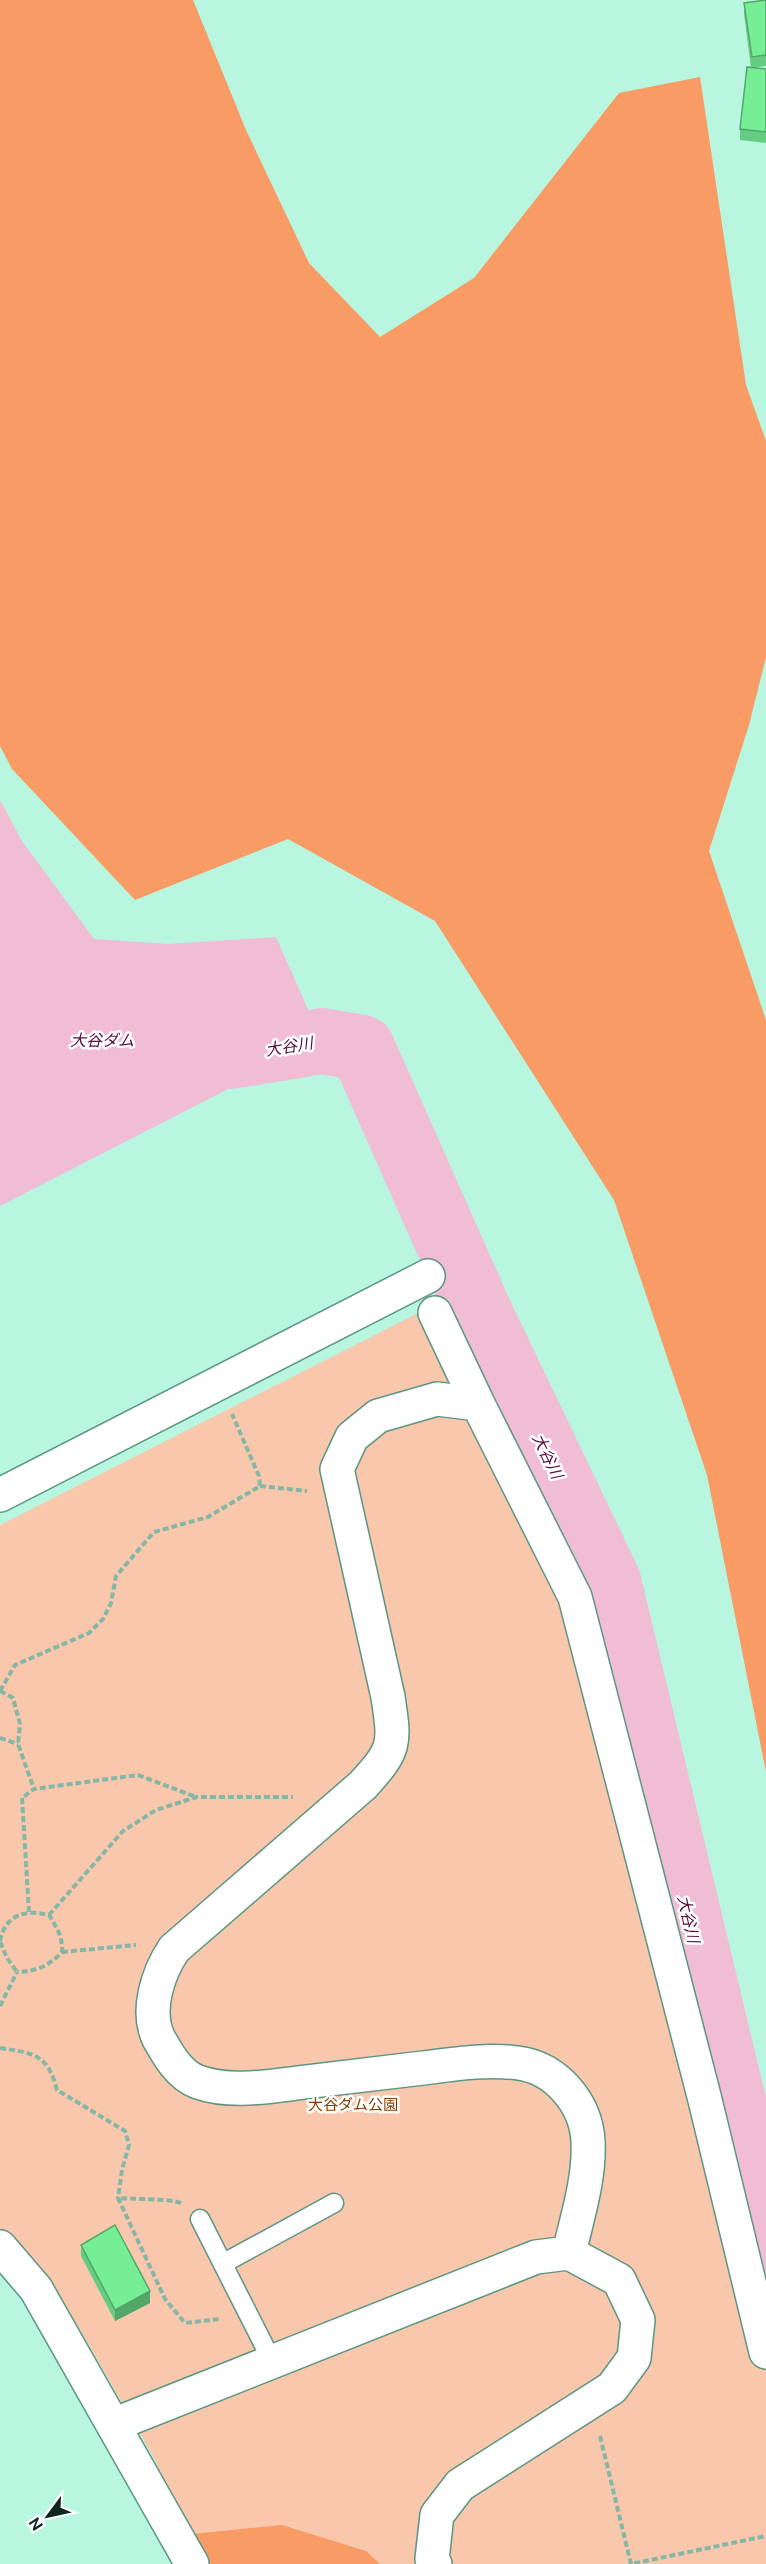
<svg xmlns="http://www.w3.org/2000/svg" width="766" height="2564" viewBox="0 0 766 2564" font-family="Ubuntu,'Noto Sans JP',sans-serif">
<style>
.green{fill:#f8c7ac}
.forest{fill:#f89b64}
.water{fill:#f1bdd4}
.lines{fill:none;stroke-linecap:round;stroke-linejoin:round}
.river{stroke:#f1bdd4;stroke-width:66}
.lane-casing{stroke:#5b9682;stroke-width:21}
.street-casing{stroke:#5b9682;stroke-width:36}
.path{stroke:#84b7a5;stroke-width:4;stroke-dasharray:6 3;stroke-linecap:butt}
.lane{stroke:#fff;stroke-width:18}
.street{stroke:#fff;stroke-width:33}
.wall{fill:#65cd81}
.shaded-wall{fill:#52a769}
.building{fill:#75ee96;stroke:#52a769;stroke-width:1.5}
.labels{text-anchor:middle;stroke-width:5;stroke-linejoin:round;paint-order:stroke}
.park-label{font-size:15px;fill:#843b00;stroke:#fff}
.water-label{font-size:16px;font-style:italic;fill:#5a0d3a;stroke:#fff}
</style>
<rect width="100%" height="100%" fill="#b8f6e0"/>
<!-- green -->
<path class="green" d="M440 1302 582 1582 766 2301V2564H207L151 2453 79 2328 0 2232V1525Z"/>
<!-- forest -->
<path class="forest" d="M0 0H193L246 130 309 263 380 337 474 278 619 93 700 77 746 385 766 441V657L749 725 709 851 766 1020V1772L707 1475 614 1200 435 921 288 839 135 900 12 769 0 746Z
M282 2525 366 2551 380 2564H207L192 2534Z"/>
<!-- water -->
<path class="water" d="M0 800 22 841 94 939 168 944 276 937 322 1041 0 1206Z"/>
<g class="lines">
<!-- river -->
<path class="river" d="M231 1056 322 1041 362 1048 479 1312 608 1581 766 2239"/>
<defs>
<path id="lane" d="M200 2219 272 2361
M224 2263 334 2203"/>
<path id="street" d="M435 1313 478 1404 437 1399 378 1416 352 1437 337 1469 388 1697C395 1744 396 1749 363 1785L174 1949C158 1973 145 2011 159 2039 168 2055 179 2075 198 2082 229 2093 265 2087 297 2083 339 2078 381 2073 423 2068 455 2064 487 2059 518 2063 557 2068 586 2104 588 2141 590 2178 577 2218 569 2253
M478 1404 575 1597 705 2100 766 2352
M0 1495 428 1276
M0 2247 36 2289 192 2564
M113 2425 536 2257 569 2253 619 2280 638 2320 634 2358 612 2388 460 2485 437 2515 432 2559 435 2564"/>
</defs>
<!-- lane casing -->
<use href="#lane" class="lane-casing"/>
<!-- street casing -->
<use href="#street" class="street-casing"/>
<!-- path -->
<path class="path" d="M260 1486 307 1491
M0 1691 15 1665 89 1633 103 1619 111 1603 116 1576 154 1532 208 1517 260 1486 259 1476 232 1414
M0 1691 13 1698 20 1724 18 1744 34 1789
M0 1738 18 1744
M29 1912 22 1798 34 1789 138 1775 196 1797
M49 1915 123 1831 156 1810 197 1797H293
M0 1941C5 1915 25 1909 49 1915 57 1928 63 1937 62 1952 49 1966 37 1971 17 1972
M0 1942 7 1958 17 1972
M62 1952 136 1945
M0 2006 17 1972
M0 2048C33 2053 48 2054 57 2090L125 2131 129 2145 122 2170 118 2198
M181 2203C173 2199 131 2199 118 2198L165 2299 185 2323 220 2319
M600 2436 631 2564 766 2536"/>
<!-- lane -->
<use href="#lane" class="lane"/>
<!-- street -->
<use href="#street" class="street"/>
</g>
<!-- wall -->
<path class="wall" d="M766 0V66L753 68 766 69V143L740 140V129L751 68 744 14V3Z
M81 2245 150 2303 115 2321 81 2256Z"/>
<!-- shaded-wall -->
<path class="shaded-wall" d="M150 2291V2303L115 2321V2310Z"/>
<!-- building -->
<path class="building" d="M766 0V55L752 57 744 3Z
M747 67 766 69V132L740 129Z
M115 2225 150 2291 115 2310 81 2245Z"/>
<g class="labels">
<!-- park labels -->
<g class="park-label">
<text x="353" y="2110">大谷ダム公園</text>
</g>
<!-- water labels -->
<g class="water-label">
<text x="102" y="1046">大谷ダム</text>
<text transform="translate(289 1046) rotate(-9)" y="6">大谷川</text>
<text transform="translate(548 1456) rotate(64)" y="6">大谷川</text>
<text transform="translate(689 1919) rotate(77)" y="6">大谷川</text>
</g>
</g>
<!-- north arrow -->
<g transform="translate(48 2516) rotate(237)" stroke="#ffffff" stroke-width="4.5" paint-order="stroke">
<path d="M0-4.5L10 22L0 15L-10 22Z" fill="#0d261f"/>
<text y="-9" font-size="16" font-weight="bold" text-anchor="middle" fill="#0d261f">N</text>
</g>
</svg>
